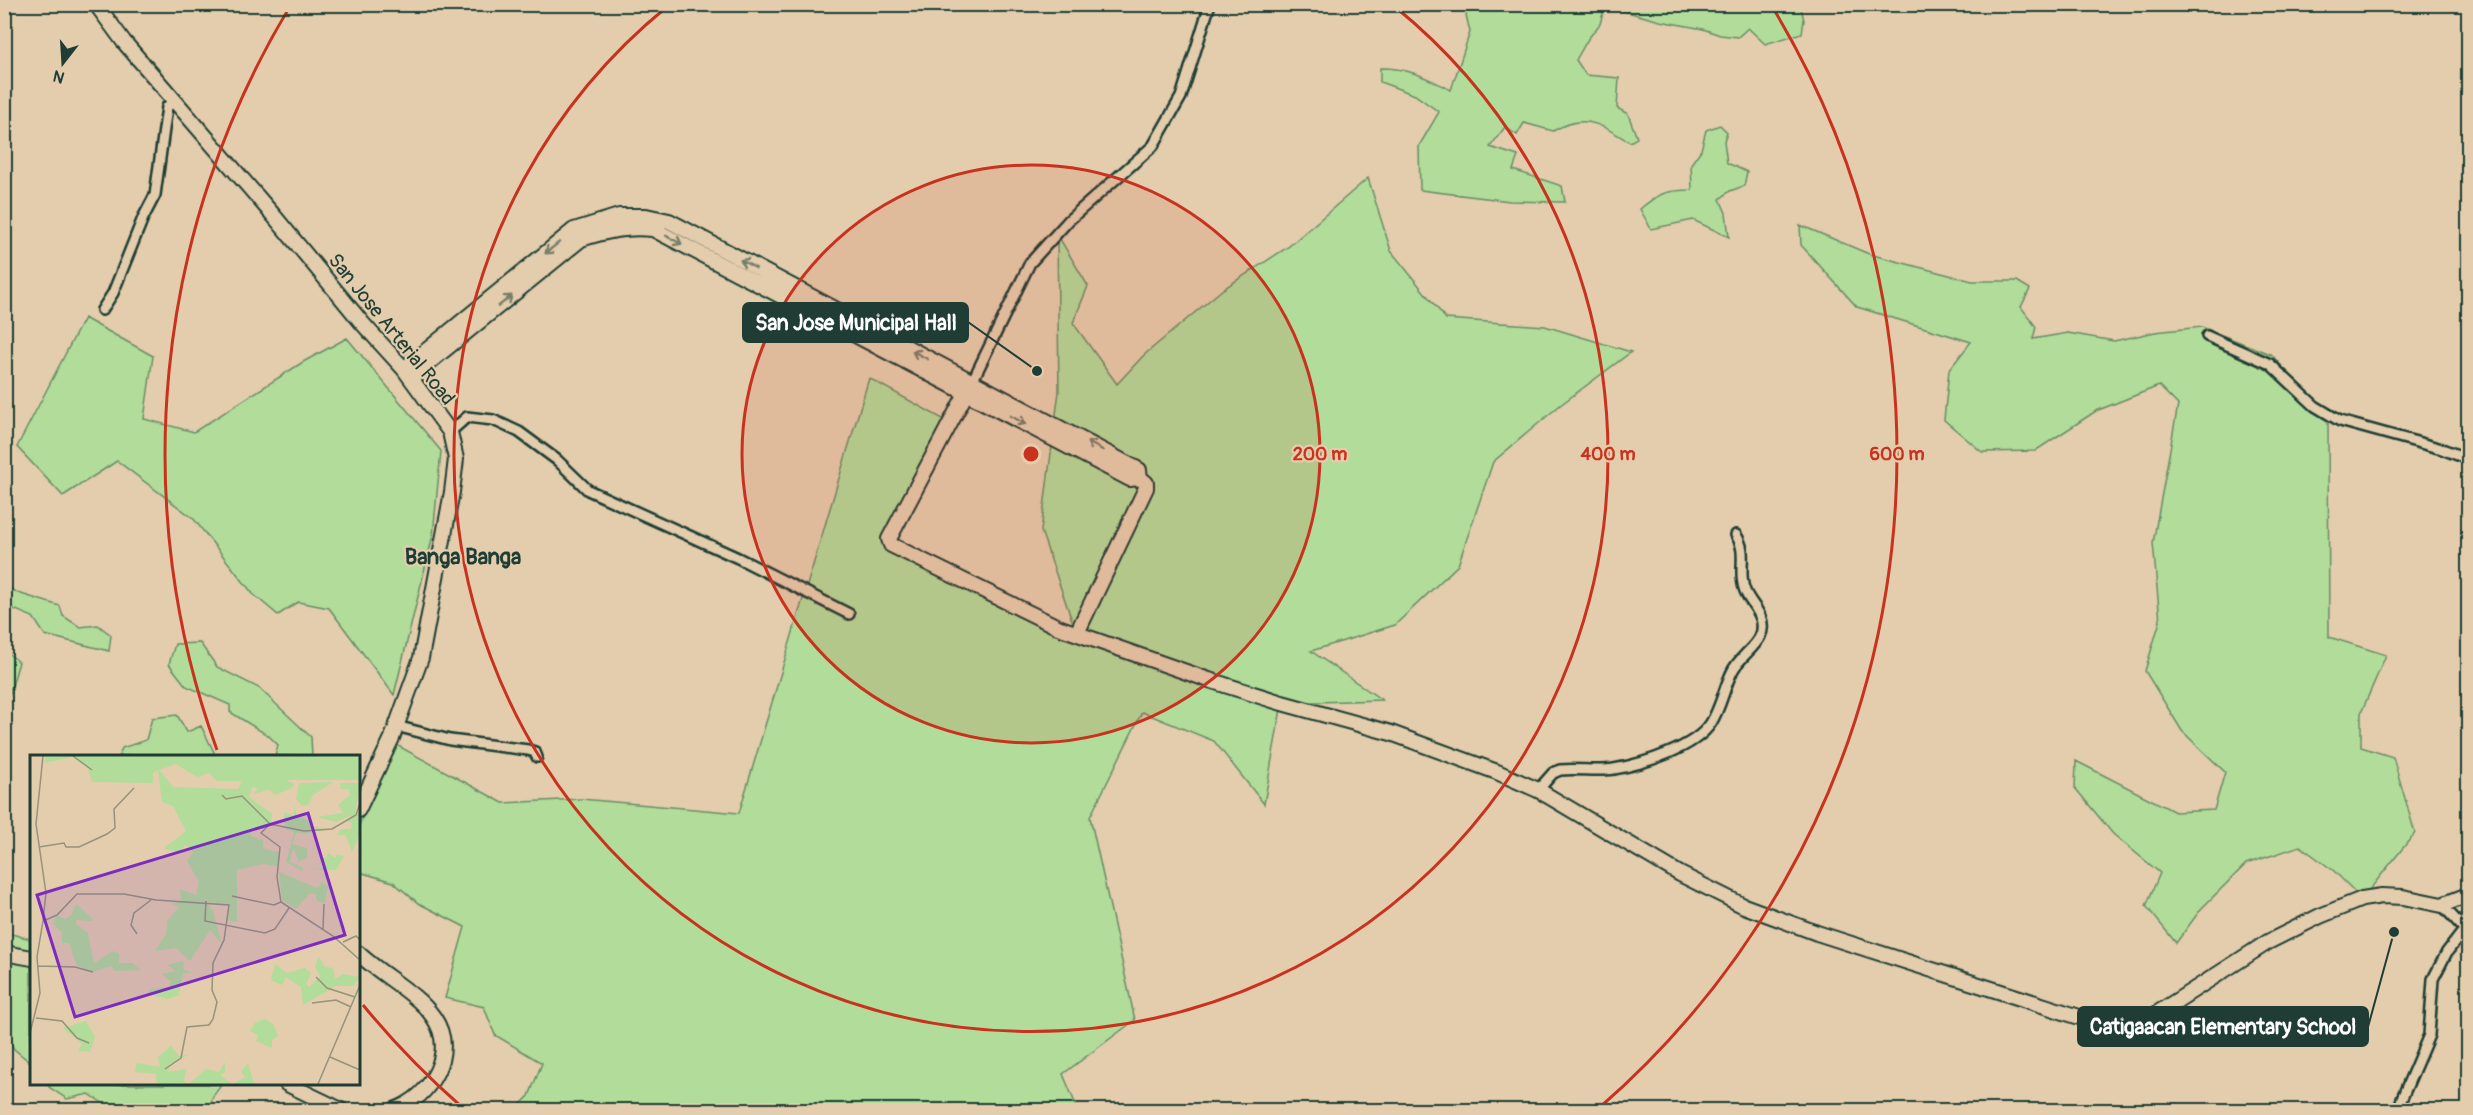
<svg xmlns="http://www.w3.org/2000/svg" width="2473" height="1115" viewBox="0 0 2473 1115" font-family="Pangolin,sans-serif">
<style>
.green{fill:#b1dc99;stroke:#688c66;stroke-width:1.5}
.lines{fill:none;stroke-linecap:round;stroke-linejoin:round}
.street-casing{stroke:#1f3d34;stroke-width:14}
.secondary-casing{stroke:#1f3d34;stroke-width:18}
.street{stroke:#e3cdac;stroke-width:9}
.secondary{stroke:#e3cdac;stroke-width:14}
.oneway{stroke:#777e6a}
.ring{fill:none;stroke:#c8321e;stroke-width:3}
.labels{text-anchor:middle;stroke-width:4.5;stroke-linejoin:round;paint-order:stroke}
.street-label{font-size:20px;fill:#1f3d34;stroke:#e3cdac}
.quarter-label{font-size:22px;font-weight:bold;fill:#1f3d34;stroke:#e3cdac}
.inset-road{fill:none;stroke:#95937c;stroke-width:1.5}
.view{fill:#7b2cbf;fill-opacity:0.15;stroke:#7b2cbf;stroke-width:3}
.inset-edge{fill:none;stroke:#1f3d34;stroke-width:3}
.centre{fill:#c8321e;stroke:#e3cdac;stroke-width:3}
.ring-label{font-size:18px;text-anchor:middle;font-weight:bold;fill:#c8321e;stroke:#e3cdac;stroke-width:4.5;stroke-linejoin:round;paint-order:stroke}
.leader{fill:none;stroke:#1f3d34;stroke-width:2}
.callout-dot{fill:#1f3d34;stroke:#e3cdac;stroke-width:2}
.callout{fill:#1f3d34;stroke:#1f3d34;stroke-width:2}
.callout-label{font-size:21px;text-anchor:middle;font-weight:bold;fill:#fff}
</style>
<rect width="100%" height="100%" fill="#e3cdac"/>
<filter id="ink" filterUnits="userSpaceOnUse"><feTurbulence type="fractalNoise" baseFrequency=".0167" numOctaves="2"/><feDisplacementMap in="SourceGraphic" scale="12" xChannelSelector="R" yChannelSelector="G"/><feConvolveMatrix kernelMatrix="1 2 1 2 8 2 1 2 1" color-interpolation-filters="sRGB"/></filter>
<g filter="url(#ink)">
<!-- green -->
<path class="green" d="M1800 4 1804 20 1802 33 1765 44 1748 28 1738 37 1720 35 1703 29 1660 21 1605 6 1600 24 1588 39 1576 60 1586 75 1619 78 1617 108 1628 114 1637 138 1630 142C1600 125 1586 112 1553 131L1524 123 1517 135 1505 127 1490 147 1518 156 1513 170 1562 186 1565 202 1510 201 1420 190 1419 146 1439 112 1415 95 1380 82V68C1410 68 1425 77 1451 90L1470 32 1466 15 1470 5Z
M1720 125 1727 132 1724 141 1727 163 1747 172 1744 186 1730 191 1720 199 1726 213 1729 237 1693 220 1651 229 1640 209C1659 193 1666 190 1692 190L1691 164 1701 150 1706 130Z
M1368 178 1391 251 1446 319 1545 326 1631 352 1559 406 1493 462 1458 565 1395 625 1311 651 1382 700 1282 703 1264 804 1214 741 1142 712 1090 817 1135 1020 1063 1074 1078 1110H515L529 1096 542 1063 495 1035 484 1007 445 998 465 927 418 903 393 882 363 873 359 868 358 828 393 743 503 803 581 799 739 813 869 378 950 423 890 539 1076 632 1041 531 1059 391 1057 234 1088 286 1073 323 1117 384 1144 355 1223 289 1288 247Z
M1800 225 1869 254 1972 281H2017L2030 289 2021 307 2036 327 2033 339 2068 333 2114 341 2155 332 2202 327 2272 355 2328 420 2329 637 2386 655 2361 713V747L2393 757 2415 833 2362 899 2334 871 2300 846 2246 864 2201 909 2176 943 2146 906 2160 873 2113 834 2075 788 2076 761 2175 812 2214 810 2225 772 2182 731 2145 671 2160 621 2153 543 2178 405 2159 386 2096 411 2035 451 1982 452 1944 420 1949 370 1971 342 1857 307 1801 245Z
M84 318 153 356 144 419 194 432 303 362 347 338 441 451 433 535 394 695 329 608 298 602 278 615 253 594 193 518 117 461 63 496 17 447Z
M5 586 18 593 60 606 63 616 80 627 98 625 111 635 109 651 45 635 33 617 9 607 5 610Z
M200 643 217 667 259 688 311 737 312 756H275L278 745 269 736 230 712V705L186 686 169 664 175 644Z
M4 650 19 662 8 700 5 701Z
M177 715 187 732 201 726 214 752 213 756H119L122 748 146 740 152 718Z
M4 932 31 939V1063L14 1049 5 1034Z
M49 1084H222L213 1096 209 1110H102L104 1104 89 1094 67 1099 49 1087Z"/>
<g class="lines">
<defs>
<path id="street" d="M102 310 113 293 143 218 155 195 167 107 174 100
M2207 336 2270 364 2315 406 2340 421 2442 449 2468 459
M972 382 1030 263 1069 220 1153 146 1181 97 1210 4
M450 432 467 417 493 420 519 432 557 460 588 490 738 558 849 614
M396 726 450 740 528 750 535 752 537 757
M1538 790 1553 773 1560 770C1578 768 1596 772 1614 769 1643 764 1695 748 1711 723 1721 707 1724 688 1732 672 1741 652 1771 641 1760 616 1756 606 1747 599 1744 588 1738 570 1748 552 1736 535
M2442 905 2468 933
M2399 1110 2402 1098 2429 1035 2433 979 2447 952 2468 925"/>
<path id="secondary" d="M96 4 124 42 274 216 363 324 404 369 450 432 456 459 452 492 421 658 392 738 358 810
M404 369 574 230 619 216H646L669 221 1139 470 1140 478 1146 483V488L1077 633
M411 377 581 239C606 231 627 226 653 229L1130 479 1140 478
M972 382 889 539 891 545 1058 627 1209 680 1282 703 1391 733 1497 772 1538 790 1680 874 1744 906 1817 933 2098 1023C2119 1027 2133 1025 2153 1016L2268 942 2320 916 2362 899 2382 896 2403 897 2442 905 2468 895
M4 953 32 958
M358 953C393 987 464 1012 437 1071 428 1090 414 1103 394 1110
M287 1084 341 1110"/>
</defs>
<!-- street casing -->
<use href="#street" class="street-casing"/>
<!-- secondary casing -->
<use href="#secondary" class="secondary-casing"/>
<!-- street -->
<use href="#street" class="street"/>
<!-- secondary -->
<use href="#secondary" class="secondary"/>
</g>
<!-- one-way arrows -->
<defs><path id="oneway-shaft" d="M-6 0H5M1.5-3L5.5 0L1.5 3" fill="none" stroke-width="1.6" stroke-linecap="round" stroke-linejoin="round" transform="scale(1.5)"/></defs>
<g class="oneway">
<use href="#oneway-shaft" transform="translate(674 240) rotate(28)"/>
<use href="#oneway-shaft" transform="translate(552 248) rotate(141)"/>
<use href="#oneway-shaft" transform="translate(748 264) rotate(-152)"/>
<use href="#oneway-shaft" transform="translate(505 301) rotate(-39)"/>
<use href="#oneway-shaft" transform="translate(920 355) rotate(-152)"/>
<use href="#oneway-shaft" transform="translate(1018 420) rotate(28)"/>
<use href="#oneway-shaft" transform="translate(1095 446) rotate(-152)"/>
</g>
</g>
<!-- distance rings -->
<circle cx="1031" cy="454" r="289" fill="#c8321e" fill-opacity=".12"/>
<g class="ring">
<circle cx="1031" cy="454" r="289"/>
<path d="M1394 6A577 577 0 1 1 668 6"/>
<path d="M463 1108A866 866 0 0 1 363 1005M217 750A866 866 0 0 1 289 8M1773 8A866 866 0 0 1 1599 1108"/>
</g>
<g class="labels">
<!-- street labels -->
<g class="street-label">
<text transform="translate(392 329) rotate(51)" y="7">San Jose Arterial Road</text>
</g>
<!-- quarter labels -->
<g class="quarter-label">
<text x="463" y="564">Banga Banga</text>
</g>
</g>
<!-- overview -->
<g transform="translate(30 755)">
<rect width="330" height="330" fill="#e3cdac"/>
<path d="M16 1H330V25H256L264 29 262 33 245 40 239 34 224 39 228 33 222 32 219 42 242 59 241 68 232 75V72L222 74 220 81 233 85V94L249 97 247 111 233 109 207 115V167L197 165 200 150 177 147 183 156 192 189 180 175 160 206 146 193 125 196 136 179 137 166 149 152 141 149 151 145 150 134 166 140 169 127 157 106 163 98 158 92 155 90 149 98 134 93 156 76 143 51 132 47 128 15 123 18V28L62 27 58 13 42 2 15 8ZM146 9 167 22 179 18 187 26H212L208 34 143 32 129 15ZM303 27 283 40 278 50 272 51 266 44 269 28ZM310 28H330L325 59 306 67 287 62 313 58 308 50 320 40 319 34H311ZM264 50 267 62H273L284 72 295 73 275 79 266 78 262 89 277 93V102L269 107 263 93 260 107 274 113 272 116 256 107 264 77 255 74 254 62 255 57 264 61ZM330 55V79L322 97 316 80H307L311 74H321L322 68 316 66ZM298 98 306 103V100L314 101 306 115 282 114 294 113 291 103H296ZM249 117 287 133 292 127 298 131 295 148 287 146 285 139H279L266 154 252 145ZM46 149 62 163 63 166 46 165V169L58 178 64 208 83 196 89 199V208H102L111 215 85 216 81 211 63 217 47 211 39 188H32V177L23 169 27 160 35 164 41 160ZM289 202 295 212 303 213 305 224 313 219 329 222 323 231H306L273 250 271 232 256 222 252 230 241 225 245 209 257 218 275 213 281 218 276 229 279 232 290 222 285 211ZM153 206 154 215 162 218H153L149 240 138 244 118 239 121 234 139 232 141 226 131 219 146 216 137 210ZM235 264 243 269 248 281 242 285V293L226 286 228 280 220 276 225 268ZM56 266 65 282 60 297 48 296 52 289 33 273ZM141 291 149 301 158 300 140 309 138 317 156 314 154 327 158 328 127 329 126 319 105 317 107 308 130 312 128 302ZM195 307V317L190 320 202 329H159L176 314 189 317ZM218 308 224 329H203L215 322 211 317Z" fill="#b1dc99" fill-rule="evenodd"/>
<path class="inset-road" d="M13 1 6 69 16 138 13 165M43 1 62 15M192 40 196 44 212 41 240 69M330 48 326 60 302 74 274 76 240 69 231 78 250 92 247 122 251 147 303 181 330 205M9 92 34 88 36 92H49L77 79 85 73 84 54 104 33M202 141 244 150 251 147M176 146 175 166 235 178 245 174 259 153M293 174 294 149M107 179 101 170 104 158 121 145M313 187 326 181 330 185M8 211 45 212 63 217M286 222 297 233 325 242M282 248 306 245 321 252M6 263 32 266 47 283 59 288M0 278 10 238 7 202 13 166 27 160 47 139H94L126 145 199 150 194 185 183 208 182 235 187 247 183 264 179 270 157 272 151 303 135 314M300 302 330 315M288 329 330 230"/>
<path class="view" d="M278 58 315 180 45 262 7 140Z"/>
<rect width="330" height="330" class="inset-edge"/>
</g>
<circle cx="1031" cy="454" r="9" class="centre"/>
<g class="ring-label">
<text x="1320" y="460">200 m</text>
<text x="1608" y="460">400 m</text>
<text x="1897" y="460">600 m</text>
</g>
<!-- callouts -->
<path class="leader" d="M1037 371L968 322M2394 932L2368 1027"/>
<g class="callout-dot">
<circle cx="1037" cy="371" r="6"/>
<circle cx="2394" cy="932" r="6"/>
</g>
<g class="callout">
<rect x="743" y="303" width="225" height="39" rx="6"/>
<rect x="2078" y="1007" width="290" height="39" rx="6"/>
</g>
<g class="callout-label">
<text x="856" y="330">San Jose Municipal Hall</text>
<text x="2223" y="1034">Catigaacan Elementary School</text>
</g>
<!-- margin -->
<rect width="2473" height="1115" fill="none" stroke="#e3cdac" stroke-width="24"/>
<rect x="12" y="12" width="2449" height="1091" fill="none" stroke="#1f3d34" stroke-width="2" filter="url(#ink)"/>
<!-- north arrow -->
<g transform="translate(63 63) rotate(197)" stroke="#e3cdac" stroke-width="4.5" paint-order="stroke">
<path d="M0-4.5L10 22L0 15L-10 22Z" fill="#1f3d34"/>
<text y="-9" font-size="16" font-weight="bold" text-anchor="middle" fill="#1f3d34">N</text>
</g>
</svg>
